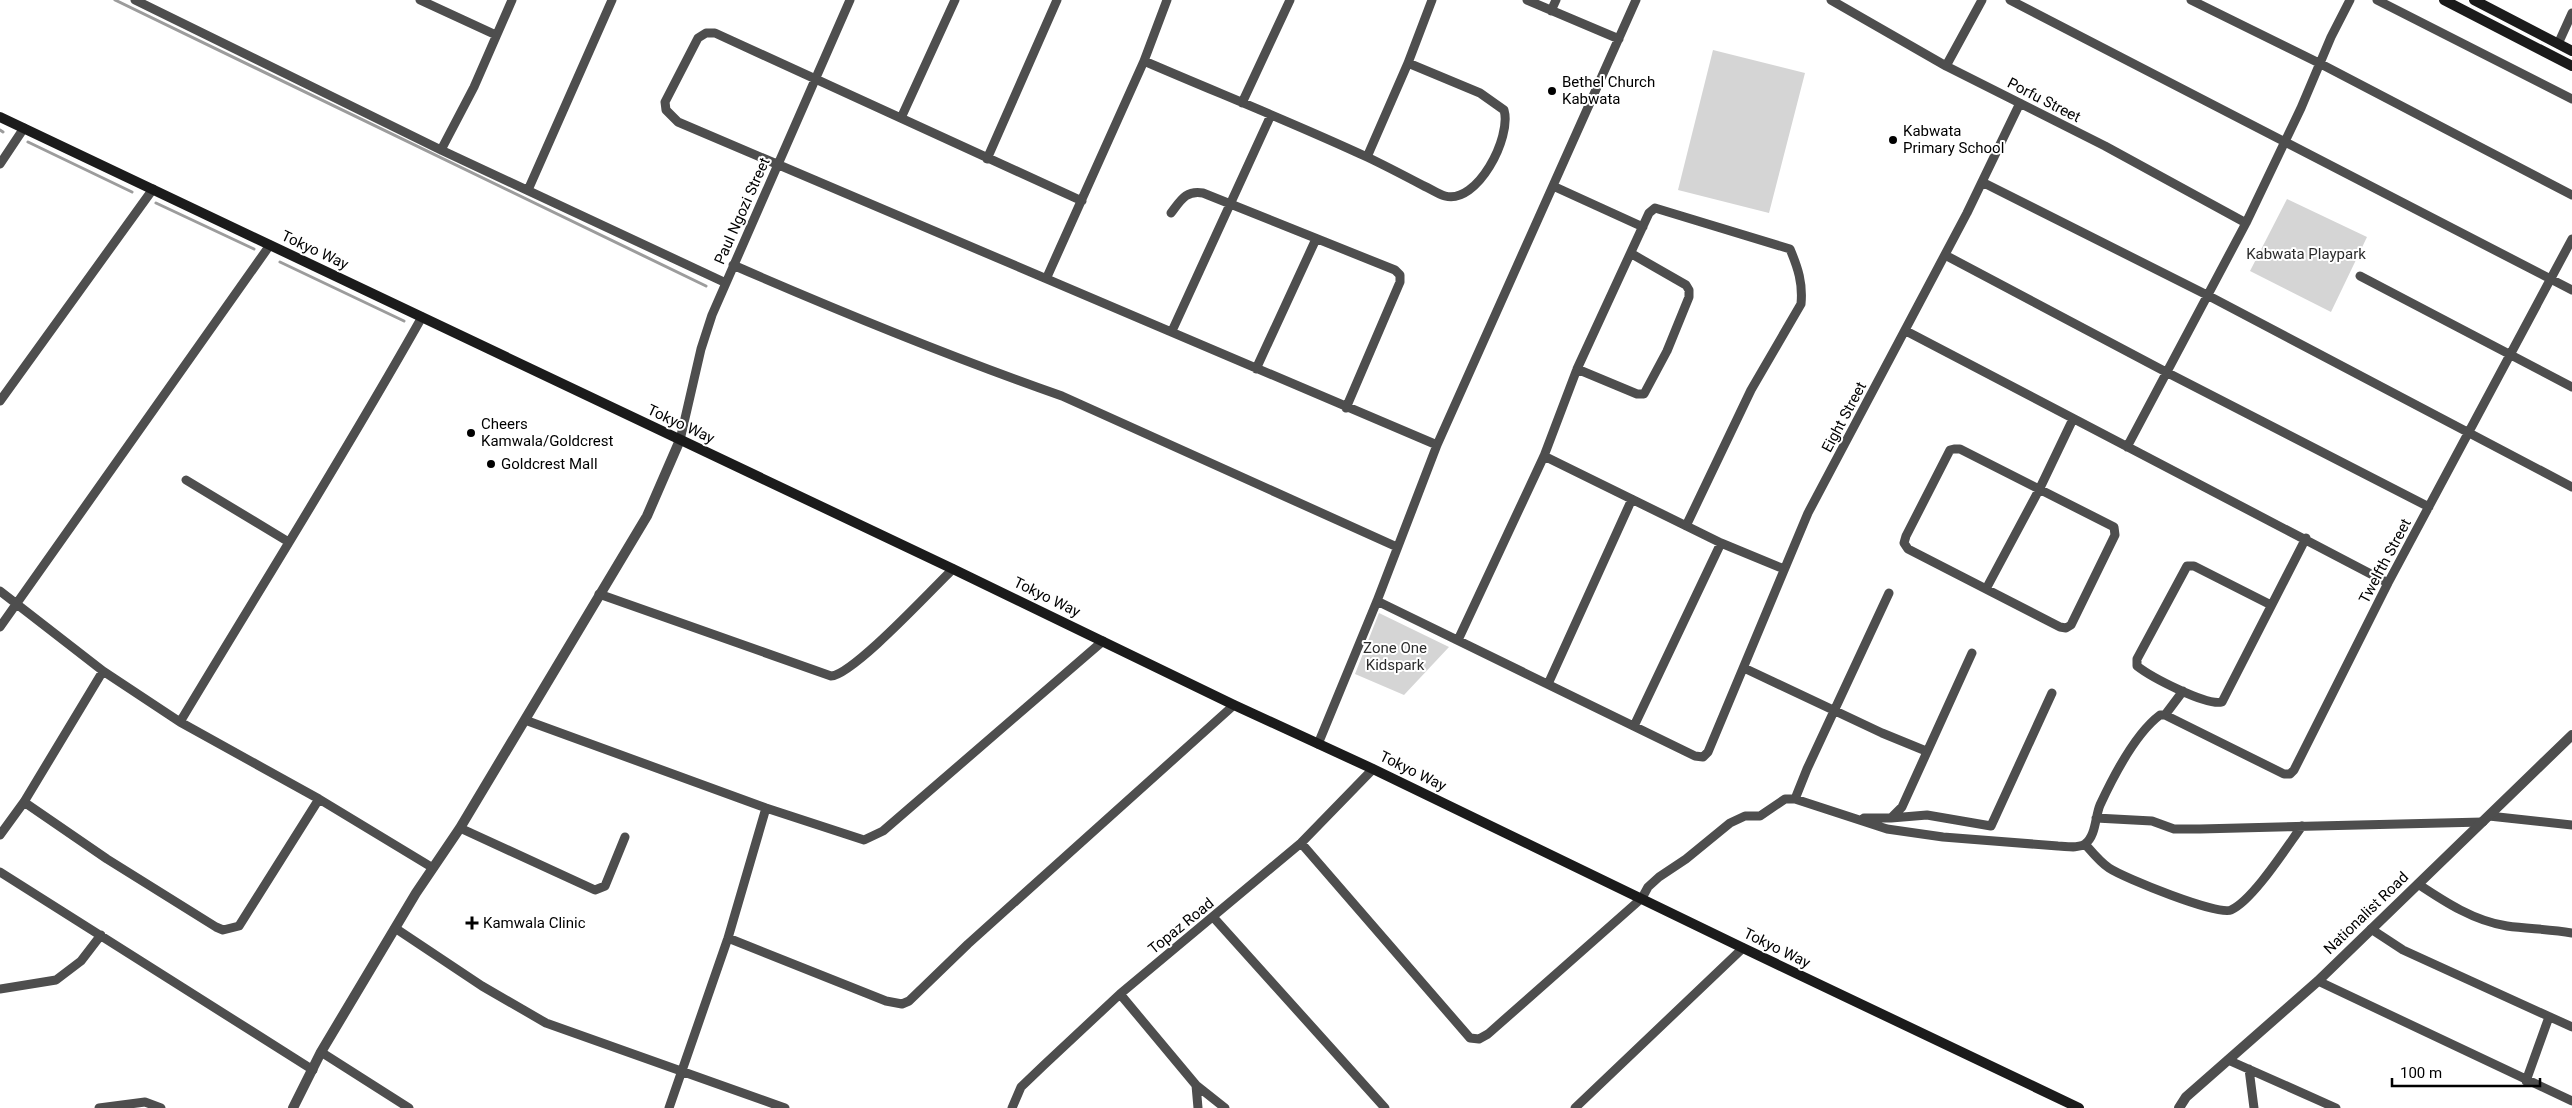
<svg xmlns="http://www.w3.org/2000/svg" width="2572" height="1108" viewBox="0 0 2572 1108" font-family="Roboto,sans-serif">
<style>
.green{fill:#d5d5d5}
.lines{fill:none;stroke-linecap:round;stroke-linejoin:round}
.stream{stroke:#9c9c9c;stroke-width:3}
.minor{stroke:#4e4e4e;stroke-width:9}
.tertiary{stroke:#4e4e4e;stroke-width:10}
.secondary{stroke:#1b1b1b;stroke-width:10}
.poi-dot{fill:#000;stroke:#fff;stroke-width:2}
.labels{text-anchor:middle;stroke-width:4;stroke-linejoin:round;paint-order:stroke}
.poi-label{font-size:15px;fill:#000;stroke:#fff;text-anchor:start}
.street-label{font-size:15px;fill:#000;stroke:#fff}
.park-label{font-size:15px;fill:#2c2c2c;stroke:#fff}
</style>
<rect width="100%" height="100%" fill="#fff"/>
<!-- green -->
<path class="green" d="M1713 50 1805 73 1769 213 1678 190Z
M2287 199 2367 237 2331 312 2250 271Z
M1379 613 1449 647 1404 695 1355 674Z"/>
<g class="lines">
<!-- stream -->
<path class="stream" d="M115 0 706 286
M0 130 3 132
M28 142 132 192
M156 203 254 249
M280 262 404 321"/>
<!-- minor -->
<path class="minor" d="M135 0 441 150 726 283
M420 0 496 35
M1527 0 1619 39
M1831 0 1946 66 2105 146 2246 223
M2010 0 2572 290
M2191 0 2319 63 2572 195
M2377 0 2572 99
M1551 11 1556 0
M2558 44 2572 13
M1144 61C1218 93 1294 123 1367 157 1386 166 1405 176 1424 186 1431 189 1438 194 1445 196 1477 205 1512 137 1504 110L1480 93 1408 63
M1946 66 1982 0
M1242 103 1290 0
M901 118 955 0
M441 150 474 87 512 0
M1367 157 1408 63 1432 0
M987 159 1057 0
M0 164 24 128
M1982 182 2207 295 2572 487
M1553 186 1643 227
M528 190 612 0
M1082 201 715 33H706L698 38 665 102 666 110 678 122 1437 445
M1171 213C1181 200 1186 190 1203 193L1395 270 1400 275V282L1346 408
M1945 255 2166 372 2429 507
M733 265C841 312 951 357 1062 396L1397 547
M2360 276 2572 387
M1047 277 1144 61 1167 0
M1172 331 1271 115
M1906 331 2388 583
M1256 369 1316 239
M1577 369 1637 394H1644L1667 351 1689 297V290L1686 285 1632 254
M0 401 153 189
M680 440 701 349 712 315 850 0
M2127 447 2246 223 2301 108 2331 37 2350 0
M1954 449H1960L2114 527 2115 535 2071 625 2066 628 2060 627 1908 549 1904 543 1906 536 1950 450Z
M1544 456 1721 543 1784 569
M186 480 287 541
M1986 589 2039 490 2073 419
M0 591 103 671 24 802 0 835
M599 594 831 676C853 675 933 588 953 569
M1377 601 1695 756 1703 757 1708 752 1808 513 1967 213 2020 103
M2271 605 2194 566H2187L2137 659V666C2151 677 2206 706 2222 702L2306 538
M0 627 270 245
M1458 640 1544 456 1577 369 1649 213 1655 208 1790 249C1798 268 1803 283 1801 304L1751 390 1686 526
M1744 668 1882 733 1926 751
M103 671 180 722 319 799 433 868
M1548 684 1632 499
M2165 715 2284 774H2290L2294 770 2388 583 2572 239
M525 720 766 808 864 840 883 831 1103 641
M180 722C261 587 345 454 422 317
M1634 726 1721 543
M1318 744 1377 601 1437 445 1636 0
M1795 799 1807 769 1889 593
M24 802 107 859 216 927 223 930 239 926 319 799
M2489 816 2572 825
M1864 818H1891L1902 807 1972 653
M1891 818 1927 815 1991 826 2052 693
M2096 818 2152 821 2174 829H2200L2483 822
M460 828 595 890 605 886 625 837
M1301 843 1470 1038 1479 1039 1488 1034 1642 898 1648 887 1659 877 1686 859 1730 823 1745 816H1760L1785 799H1795L1887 829 1943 837 2058 846C2066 846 2077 849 2085 844 2096 836 2095 817 2100 805 2113 777 2136 733 2160 715H2165L2183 691
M2085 844C2092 852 2100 862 2109 868 2124 878 2218 916 2231 910 2253 900 2286 848 2302 826
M0 872 313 1070
M2418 884C2445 902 2474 921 2507 926 2529 929 2550 929 2572 933
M1214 918 1385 1108
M395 928 482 986 546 1023 785 1108
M2371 929 2403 950 2572 1027
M728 938 886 1001 902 1004 909 1001 968 944 1234 705
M2318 981 2572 1101
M0 989 56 980 81 961 101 935
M1120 994 1196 1085 1198 1108
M321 1052 409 1108
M2228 1060 2336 1108
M2249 1069 2254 1108
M2526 1081 2549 1017
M1196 1085 1225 1108
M99 1108 145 1102 161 1108
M669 1108 728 938 766 808
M1012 1108 1021 1087 1044 1065 1120 994 1301 843 1373 769
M1575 1108 1743 948"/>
<!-- tertiary -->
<path class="tertiary" d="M293 1108 321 1052 416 893 460 828 647 516 680 440
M2179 1108 2186 1097 2318 981 2572 735"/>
<!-- secondary -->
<path class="secondary" d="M2444 0 2572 66
M2474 0 2572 51
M0 117 953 569 1234 705 1373 769 1743 948 2079 1108"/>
</g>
<!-- markers -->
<g class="poi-dot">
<circle cx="1552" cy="91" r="5"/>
<circle cx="1893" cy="140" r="5"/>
<circle cx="471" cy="433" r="5"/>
<circle cx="491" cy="464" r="5"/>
<path d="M469.5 915.5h5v5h5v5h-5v5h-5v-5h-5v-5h5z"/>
</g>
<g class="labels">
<!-- poi labels -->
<g class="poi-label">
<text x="1562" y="87">Bethel Church<tspan x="1562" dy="17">Kabwata</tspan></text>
<text x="1903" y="136">Kabwata<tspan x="1903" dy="17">Primary School</tspan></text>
<text x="481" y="429">Cheers<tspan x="481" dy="17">Kamwala/Goldcrest</tspan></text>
<text x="501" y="469">Goldcrest Mall</text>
<text x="483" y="928">Kamwala Clinic</text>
</g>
<!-- street labels -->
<g class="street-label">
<text transform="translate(2044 100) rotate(27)" y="5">Porfu Street</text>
<text transform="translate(742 211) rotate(-66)" y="5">Paul Ngozi Street</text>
<text transform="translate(315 250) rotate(25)" y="5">Tokyo Way</text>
<text transform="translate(1844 417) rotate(-62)" y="5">Eight Street</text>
<text transform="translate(681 424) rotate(25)" y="5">Tokyo Way</text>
<text transform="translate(2385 561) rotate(-62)" y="5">Twelfth Street</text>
<text transform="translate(1047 597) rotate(26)" y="5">Tokyo Way</text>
<text transform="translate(1413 771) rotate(26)" y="5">Tokyo Way</text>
<text transform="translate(2366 913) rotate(-44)" y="5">Nationalist Road</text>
<text transform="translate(1181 926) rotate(-39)" y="5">Topaz Road</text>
<text transform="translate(1777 948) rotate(26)" y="5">Tokyo Way</text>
</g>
<!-- park labels -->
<g class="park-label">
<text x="2306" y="259">Kabwata Playpark</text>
<text x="1395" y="653">Zone One<tspan x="1395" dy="17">Kidspark</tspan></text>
</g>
</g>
<!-- scale -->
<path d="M2392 1078v8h148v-8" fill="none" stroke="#000000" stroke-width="2.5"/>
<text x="2400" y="1078" font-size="15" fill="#000000" stroke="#ffffff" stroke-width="4" paint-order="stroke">100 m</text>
</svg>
